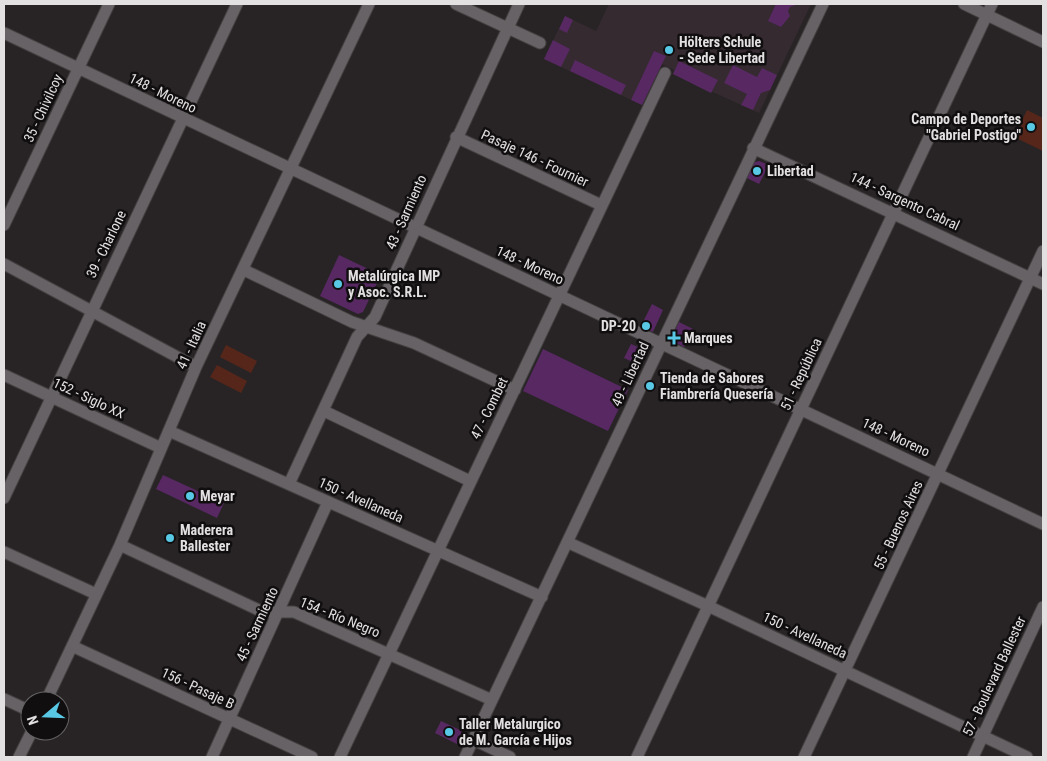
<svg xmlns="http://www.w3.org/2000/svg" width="1047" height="761" viewBox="0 0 1047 761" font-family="'Roboto Condensed',sans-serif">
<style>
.built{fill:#342a30}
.green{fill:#56261a}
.building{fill:#572862}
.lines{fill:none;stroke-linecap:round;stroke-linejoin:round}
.minor-casing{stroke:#434041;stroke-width:13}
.minor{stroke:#676265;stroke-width:11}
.poi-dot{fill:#59c8e5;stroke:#100e0f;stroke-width:2}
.labels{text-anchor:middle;stroke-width:5;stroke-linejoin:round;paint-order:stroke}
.poi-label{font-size:14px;font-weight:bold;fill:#e3e0e1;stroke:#100e0f;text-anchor:start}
.street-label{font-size:14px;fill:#e3e0e1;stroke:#100e0f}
</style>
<rect width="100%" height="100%" fill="#282426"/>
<!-- built -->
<path class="built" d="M609 4H811L759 113 673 74 674 70 662 64 642 105 544 59 565 16 596 31Z"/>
<!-- green -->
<path class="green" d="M1027 110 1043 118V151L1014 137Z
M226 345 257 361 251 373 220 357Z
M217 365 247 381 241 393 210 377Z"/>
<!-- building -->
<path class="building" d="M776 4H798L790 7 788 11 790 16 781 27 768 21Z
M565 16 573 20 567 33 559 29Z
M553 40 570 49 561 67 544 59Z
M654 51 666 56 642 105 631 100Z
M575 60 626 85 621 95 570 71Z
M679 61 718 80 711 93 673 74Z
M733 65 757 77 762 68 777 75 770 90 761 93 753 110 741 105 747 94 724 83Z
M759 161 769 165 759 184 745 177 752 163Z
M339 255 381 275 363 312 358 314 320 296Z
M652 304 663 310 653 332 641 326Z
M679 322 693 329 684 347 670 340Z
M631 344 638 347 640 352 635 363 624 358Z
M543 349 628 390 608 431 523 391Z
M163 475 224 503 217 518 156 489Z
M441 721 462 731 457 744 435 733Z"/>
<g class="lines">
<defs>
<path id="minor" d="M456 4 540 43
M964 4 1043 42
M4 33 1043 524
M456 137 601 205
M753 148 1043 284
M4 225 109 4
M4 264 196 367
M244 270 352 322 414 343 515 390
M4 375 161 448
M324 411 470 481
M169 431 542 597
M289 484 357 337 375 317 519 4
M4 498 237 4
M569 543 708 606 1027 757
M120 545 263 612H294L492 700
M4 552 96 594
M72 646 312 757
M4 699 30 711
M46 701 120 545 196 367 369 4
M474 740 510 757
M19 757 32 731
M212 757 328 502
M340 757 665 73
M465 757 823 4
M637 757 992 4
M804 757 1043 251
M973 757 1043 607"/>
</defs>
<!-- minor casing -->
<use href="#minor" class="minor-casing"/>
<!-- minor -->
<use href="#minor" class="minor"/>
</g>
<!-- markers -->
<g class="poi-dot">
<circle cx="669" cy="50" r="5"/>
<circle cx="1031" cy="127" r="5"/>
<circle cx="757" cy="171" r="5"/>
<circle cx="338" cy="284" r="5"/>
<circle cx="646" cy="326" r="5"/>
<path d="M671.5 330.5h5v5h5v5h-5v5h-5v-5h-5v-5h5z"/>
<circle cx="650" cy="386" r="5"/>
<circle cx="190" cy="496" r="5"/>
<circle cx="170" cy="538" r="5"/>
<circle cx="449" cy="732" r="5"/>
</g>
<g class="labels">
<!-- poi labels -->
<g class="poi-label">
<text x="679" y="47">Hölters Schule<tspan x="679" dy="16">- Sede Libertad</tspan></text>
<text x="1021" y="124" text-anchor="end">Campo de Deportes<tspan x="1021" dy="16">"Gabriel Postigo"</tspan></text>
<text x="767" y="176">Libertad</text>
<text x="348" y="281">Metalúrgica IMP<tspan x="348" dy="16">y Asoc. S.R.L.</tspan></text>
<text x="636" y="331" text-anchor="end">DP-20</text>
<text x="684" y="343">Marques</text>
<text x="660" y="383">Tienda de Sabores<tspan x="660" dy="16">Fiambrería Quesería</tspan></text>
<text x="200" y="501">Meyar</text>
<text x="180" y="535">Maderera<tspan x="180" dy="16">Ballester</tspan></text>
<text x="459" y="729">Taller Metalurgico<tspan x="459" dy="16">de M. García e Hijos</tspan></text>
</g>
<!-- street labels -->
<g class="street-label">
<text transform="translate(163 93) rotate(26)" y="5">148 - Moreno</text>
<text transform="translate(43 108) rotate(-65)" y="5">35 - Chivilcoy</text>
<text transform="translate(535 158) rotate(25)" y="5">Pasaje 146 - Fournier</text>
<text transform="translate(905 201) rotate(25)" y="5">144 - Sargento Cabral</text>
<text transform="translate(406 212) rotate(-66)" y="5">43 - Sarmiento</text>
<text transform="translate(106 244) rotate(-64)" y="5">39 - Charlone</text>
<text transform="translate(530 265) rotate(25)" y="5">148 - Moreno</text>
<text transform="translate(191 345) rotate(-65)" y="5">41 - Italia</text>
<text transform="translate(630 374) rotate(-65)" y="5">49 - Libertad</text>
<text transform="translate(801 374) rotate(-65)" y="5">51 - República</text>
<text transform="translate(89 398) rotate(25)" y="5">152 - Siglo XX</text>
<text transform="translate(489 408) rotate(-64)" y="5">47 - Combet</text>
<text transform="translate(896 437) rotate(25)" y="5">148 - Moreno</text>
<text transform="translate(361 500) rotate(24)" y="5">150 - Avellaneda</text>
<text transform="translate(898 525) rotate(-65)" y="5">55 - Buenos Aires</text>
<text transform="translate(340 617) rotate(22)" y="5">154 - Río Negro</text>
<text transform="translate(257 624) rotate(-65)" y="5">45 - Sarmiento</text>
<text transform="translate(805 635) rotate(25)" y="5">150 - Avellaneda</text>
<text transform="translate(994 676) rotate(-65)" y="5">57 - Boulevard Ballester</text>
<text transform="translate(198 688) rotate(25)" y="5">156 - Pasaje B</text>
</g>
</g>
<!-- border -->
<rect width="1047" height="761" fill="none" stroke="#e3e0e1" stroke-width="10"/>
<!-- north arrow -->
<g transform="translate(45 716) rotate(251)"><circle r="24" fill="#100e0f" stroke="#646263"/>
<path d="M0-4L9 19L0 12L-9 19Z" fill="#59c8e5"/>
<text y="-8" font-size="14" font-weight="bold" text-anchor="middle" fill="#e3e0e1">N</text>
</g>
</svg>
